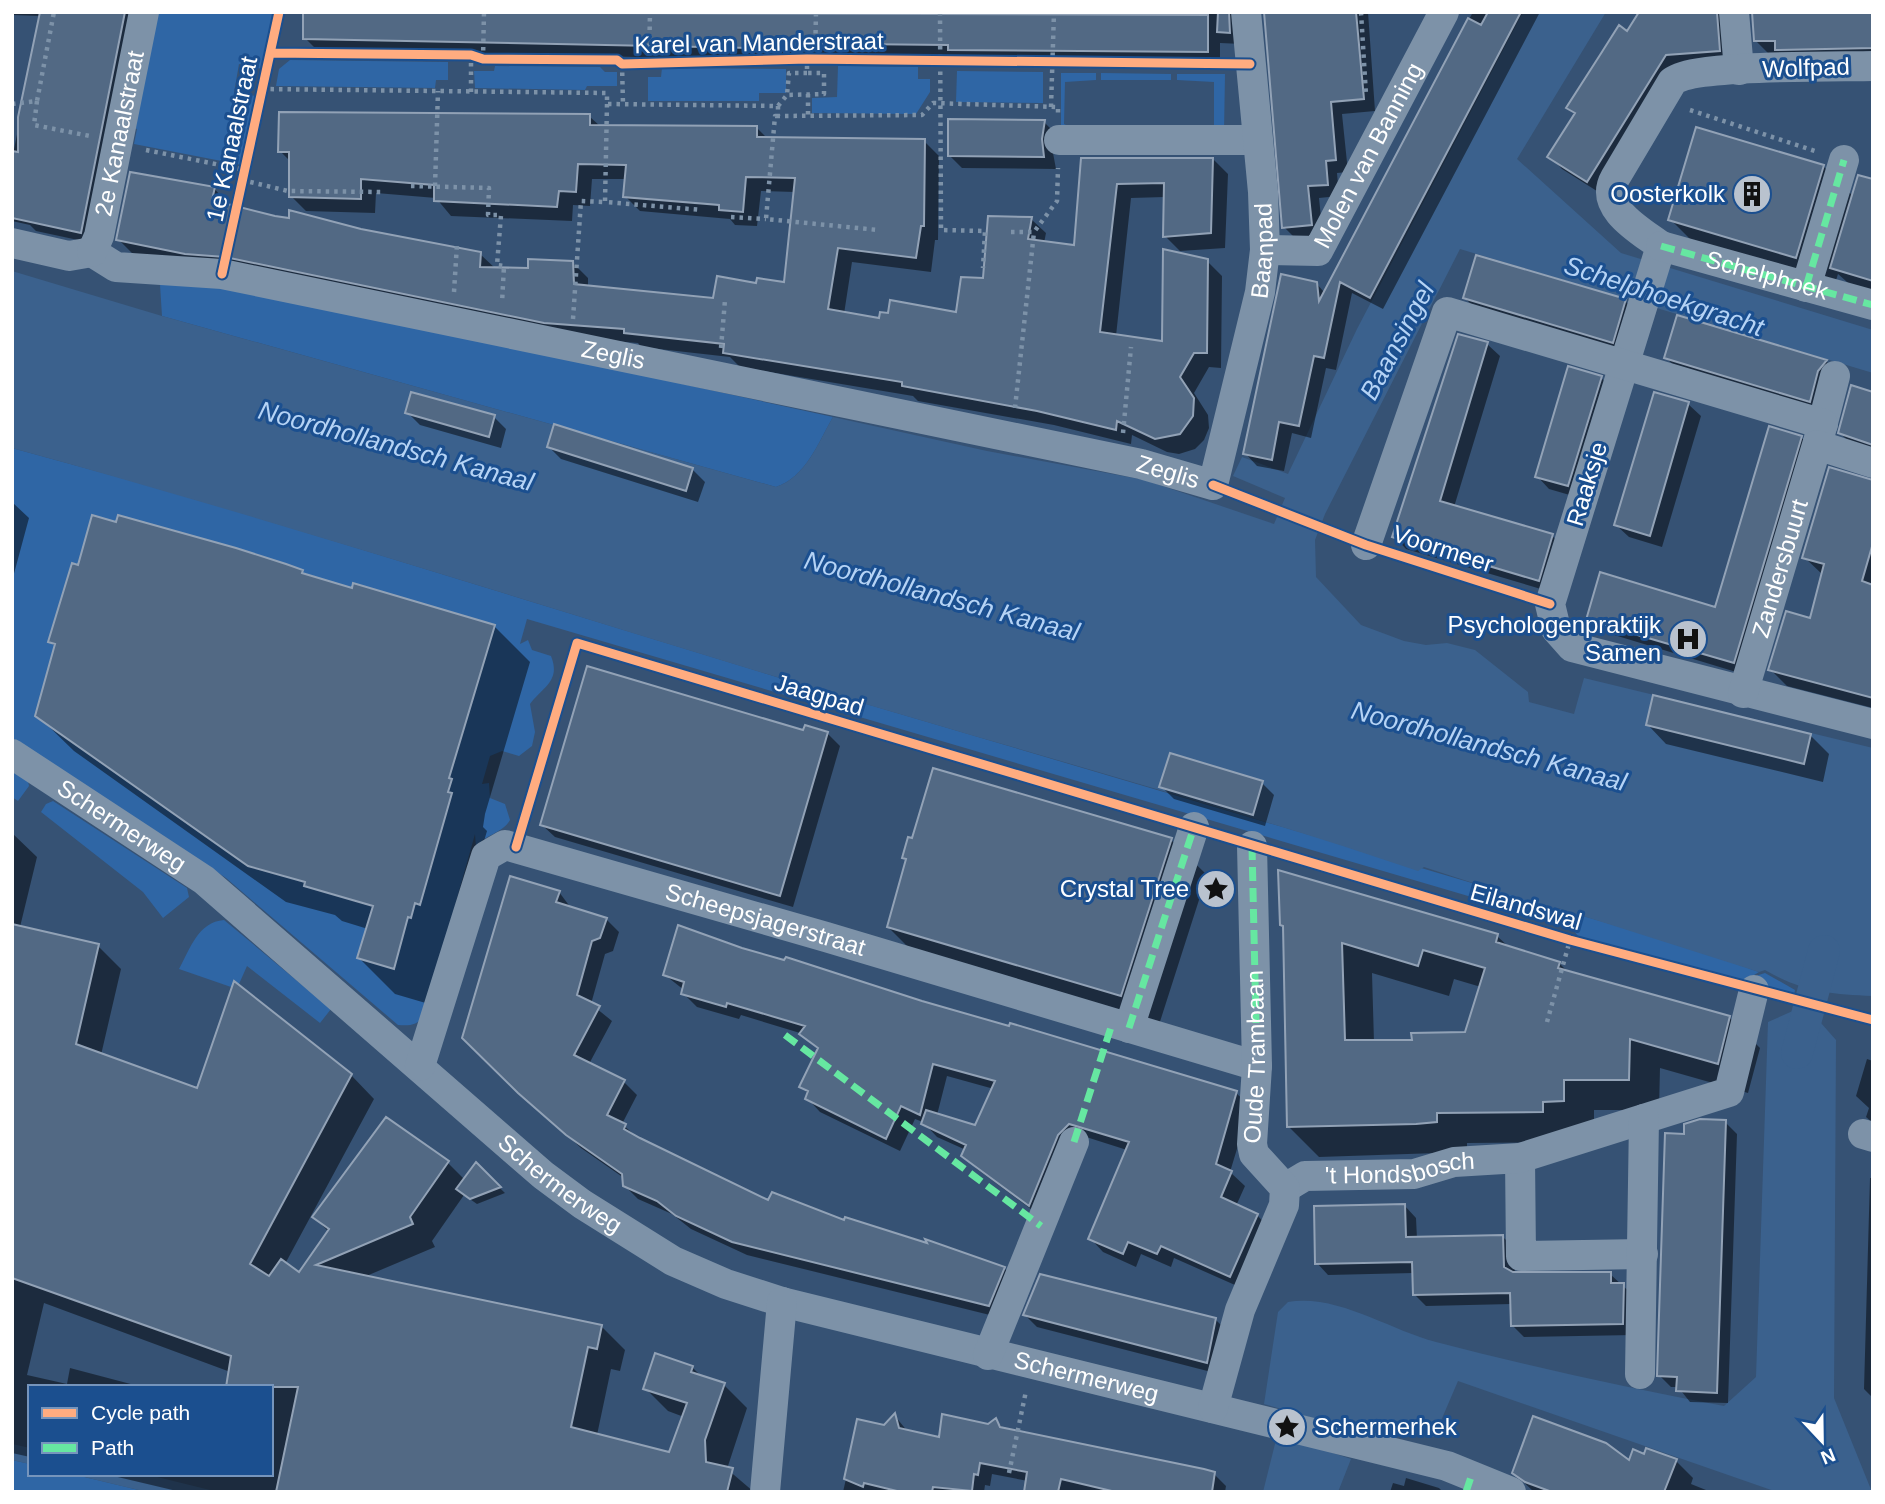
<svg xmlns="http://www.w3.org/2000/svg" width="1885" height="1504" viewBox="0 0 1885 1504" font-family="Arial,sans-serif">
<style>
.green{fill:#2f66a5}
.water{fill:#3b618d}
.shadow{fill:#0007;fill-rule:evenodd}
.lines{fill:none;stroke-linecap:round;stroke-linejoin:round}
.canal{stroke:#3b618d;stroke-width:32}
.building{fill:#526984;stroke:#92a2b6;stroke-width:2;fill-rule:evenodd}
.path{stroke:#7d92a8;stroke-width:4.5;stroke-dasharray:3.5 5;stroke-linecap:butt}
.minor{stroke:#7d92a8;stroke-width:30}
.quiet{stroke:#66e7a1;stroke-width:7;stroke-dasharray:14 7;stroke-linecap:butt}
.cycleway-casing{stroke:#1b4f8f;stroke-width:13}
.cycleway{stroke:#ffac80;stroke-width:9}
.labels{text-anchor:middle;stroke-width:6;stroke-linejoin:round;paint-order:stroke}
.street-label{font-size:24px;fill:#fff;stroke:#1b4f8f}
.poi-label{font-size:24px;fill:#fff;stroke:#1b4f8f;text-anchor:end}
.water-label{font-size:26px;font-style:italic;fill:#b5d3f5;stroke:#1b4f8f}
</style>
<rect width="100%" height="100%" fill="#365274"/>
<!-- green -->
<path class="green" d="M153 12H274L262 69 239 64 234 93 256 96 242 165 134 144 137 129 131 127Z
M290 60 448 62V80H436L435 88 276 86 279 69Z
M495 66 600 67 605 72H617V86H587L585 90 475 88 474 71H494Z
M838 66 918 67V79H930V92L916 114 812 113V98L837 97Z
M662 68 786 69V93H759V101H648V77H661Z
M957 71 1043 72V103L956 102Z
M1061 73H1096V80L1065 82 1064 124 1066 125 1061 130Z
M1101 73 1171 74V80H1101Z
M1177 74H1225L1224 132 1214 126V82L1177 80Z
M159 269 833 417C818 443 806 477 776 487L162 316Z
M12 448 187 496 829 693 1685 946 1759 972 1749 978 1765 973 1795 990 1794 995 1578 936 1570 926 527 619 520 644 528 640 532 650 551 656C561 681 543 687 530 704L535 732 532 746 519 756 502 751 490 756 482 784 489 783 490 798 505 804 510 820C502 834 485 834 476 847L475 834 425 1013C419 1025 411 1026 398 1025L226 878 12 738Z
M12 771 28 781 29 786 18 801 12 797Z
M53 801 187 888 189 897 163 918 143 892 41 812 46 804Z
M224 920 331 1009 320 1023 247 966 239 984 231 987 179 969C190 949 198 922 224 920Z
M12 1460 30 1464V1474H72L147 1492H12Z"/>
<!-- water -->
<path class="water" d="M1523 12H1606L1517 159 1621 253 1873 330V373L1460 249 1325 514 1315 540 1316 577 1361 625 1404 641 1426 645 1447 643 1475 650 1528 692 1529 702 1574 714 1584 678 1873 748V996C1829 994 1803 992 1765 970L1759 972 1558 908 1556 910 1424 867 1418 871C1223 805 1024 752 826 692 555 610 285 523 12 448V271L162 316 776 487C806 477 818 443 833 417L987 451 1145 480 1274 524 1285 498 1233 476 1242 457 1288 474 1357 329Z
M1795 1010 1813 1014 1836 1040 1834 1398 1872 1492H1777L1458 1381 1434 1437 1404 1431 1389 1436 1327 1422 1321 1449 1351 1459 1338 1492H1263L1277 1436 1309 1417 1264 1404 1278 1312 1288 1302C1338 1294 1389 1330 1436 1342 1532 1367 1627 1388 1724 1406L1756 1377 1768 1022Z
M12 1444 30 1448V1464L12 1460Z
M72 1474H145L218 1492H147Z"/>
<!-- shadow -->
<path class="shadow" d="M12 12H139L92 243 36 231 30 225 12 221V159L41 16 12 15Z
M305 12H1245L1242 44 1220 43V63L961 61 957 57 866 56 817 55V61L317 50 305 38Z
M1265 12H1368L1375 111 1342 114 1348 172 1337 173 1339 196 1319 198 1323 237 1296 239 1284 227Z
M1473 12H1540L1383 309 1352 293 1336 370 1326 368 1311 438 1292 433 1284 471 1257 466 1245 453 1316 283 1324 292Z
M1641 12H1735L1731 63 1679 67 1600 193 1562 169 1550 156 1576 115 1569 108Z
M1751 12H1873V60L1768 53 1756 41Z
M589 116 600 126 757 128 768 139 924 141 939 156 938 240H935L931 272 852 262 844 314 881 320 958 314 1031 219 1046 233 1044 243 1075 247 1082 159H1213L1228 174 1225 248 1180 251 1165 236V197L1131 198 1116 336 1164 343 1207 261 1222 276 1221 368 1209 367 1194 393 1208 415 1209 428 1204 440 1195 449 1179 454 1167 452 1132 435 1131 444 1054 425 918 401 913 396 740 367 730 357 641 347 638 343 561 337 133 254 118 239 214 188 229 206 274 217 480 254 496 269 530 270 573 263 588 278V287L714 300 758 285 785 284 795 192 761 191 757 226 735 225 730 219 640 211 625 196 627 179H592L590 206 573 205 572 221 451 216 436 198 376 193 375 213 306 211 291 196V162L280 151Z
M1044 122 1056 134 1053 153 1056 169 962 168 949 155Z
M1823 166 1853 196 1873 181V305L1838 274 1832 293 1706 255 1670 219Z
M1465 298 1625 301 1637 313 1625 354 1477 310Z
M1678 317 1826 361 1838 373 1822 413 1679 370 1666 358Z
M1487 344 1500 356 1454 507 1552 536 1565 548 1551 592 1406 549 1394 536Z
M1601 378 1614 390 1580 498 1549 489 1537 476Z
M1873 394V456L1857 450 1840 433Z
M1688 404 1701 416 1662 547 1629 537 1616 525Z
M407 412 494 417 506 429 501 448 420 425Z
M1801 437 1813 450 1746 675 1601 631 1588 619 1716 609Z
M549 447 692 469 705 482 698 502 561 459Z
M1873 481V708L1787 686 1770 669 1811 620 1823 575 1804 557Z
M12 502 29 518 12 581Z
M302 572 306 576 494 626 530 662 485 814 483 827 487 831 455 939 429 1004 395 994 359 958 368 929 342 921 335 915 286 902 74 751 37 715 56 647 50 642Z
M1648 725 1811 736 1829 754 1823 782 1666 744Z
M806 727 828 734 840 746 793 907 555 837 542 825 805 732Z
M1262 783 1274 795 1265 826 1174 799 1161 786Z
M12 833 37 857 20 927 98 946 121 969 101 1055 198 1090 235 984 351 1075 374 1099 285 1264 299 1274 329 1232 314 1217 448 1163 465 1180 476 1165 505 1193 477 1204 464 1195 432 1241 435 1247 364 1277 602 1327 625 1350 620 1371 611 1369 597 1435 670 1454 684 1417 668 1411 645 1388 692 1367 703 1378 724 1385 747 1408 727 1469 754 1492H181L105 1474H271V1387L44 1303 27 1375 67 1384 70 1368 142 1387H30V1457L12 1453Z
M1171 840 1207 875 1157 1031 924 963 888 927 908 861 904 857Z
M559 892 571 908 606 919 619 932 613 951 605 954 591 1004 612 1021 589 1064 624 1082 637 1095 622 1124 639 1139 769 1203 1004 1268 1017 1281 1002 1318 747 1255 691 1229 672 1214 638 1199 624 1185V1178L581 1148 477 1051Z
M1285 927 1497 936 1510 948 1559 963 1569 973 1729 1017 1760 1048 1748 1093 1660 1068 1659 1110H1594V1131L1573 1142 1467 1143V1152L1319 1157 1288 1126ZM1372 973 1449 996 1454 979 1481 987 1466 1033 1413 1042H1374Z
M741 950 1236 1093 1250 1106 1230 1172 1245 1186 1236 1206 1257 1215 1270 1229 1244 1289 1174 1258 1171 1267 1141 1254 1136 1267 1103 1252 1090 1238 1127 1150 1083 1136 1043 1218 977 1169 964 1155 966 1150 937 1137 923 1122 915 1119 900 1151 820 1112 807 1098 809 1094 802 1087 819 1050 800 1033 741 1015 739 1019 697 1007 683 993 684 990 665 975ZM947 1076 994 1089 976 1127 937 1115Z
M1867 1059 1873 1061V1123L1866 1117 1869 1108 1856 1096Z
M1725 1122 1737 1134 1728 1403 1690 1402 1678 1387H1671L1659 1375 1686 1136Z
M1870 1178H1873V1398L1864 1389Z
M1405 1206 1416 1218 1417 1239 1503 1237 1514 1248 1515 1273 1610 1274 1635 1297 1634 1335 1524 1337 1512 1325V1304L1426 1306 1415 1295 1414 1273 1328 1275 1317 1263Z
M1025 1315 1216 1320 1228 1332 1219 1374 1037 1327Z
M895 1416 908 1432 940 1439 988 1426 996 1421 1004 1429 1214 1474 1226 1486 1225 1492H1026L1028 1481 992 1474 990 1486 985 1485 984 1492H843L859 1421 885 1427Z
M1645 1457 1676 1461 1693 1478 1691 1484 1711 1492H1534L1514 1473 1630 1463Z
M1406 1478 1439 1488 1443 1492H1390L1393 1483 1404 1486Z"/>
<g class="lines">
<!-- canal -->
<path class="canal" d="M1797 1053 1824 951"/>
</g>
<!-- building -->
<path class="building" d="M40 12H125L81 233 12 218V151L18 152V117Z
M303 12 1208 15V52L948 50V45L853 44H806V49L303 39Z
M1218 12H1229L1230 33 1217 32Z
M1264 12H1356L1364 99 1331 102 1336 160 1326 161 1328 185 1308 186 1312 225 1282 228Z
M1488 12H1521L1370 298 1340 282 1324 358 1314 356 1299 426 1279 422 1272 460 1243 454 1281 274 1317 282 1319 301 1468 18 1481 25Z
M1639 12H1717L1720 51 1666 55 1587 182 1547 157 1575 113 1566 108 1600 55 1619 25 1627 31Z
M1752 12H1873V48L1775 50V41H1754Z
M279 112 590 114V125L757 126V137L925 139 924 226H921L916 258 838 248 828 309 879 318 880 312 888 313 890 300 956 312 961 277 983 278 988 216 1032 217 1028 239 1074 245 1081 158H1213L1211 233 1163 237 1164 183 1117 184 1100 332 1162 341 1163 249 1208 259 1207 353H1194L1180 377 1194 398 1193 416 1180 434 1155 439 1117 421 1116 430 1037 411 902 386V382L723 353 724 344 624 333V329L544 323 225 257 185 254 116 240 130 172 215 187 212 200 275 216 289 218V210L361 229 481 252 480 267 528 268V259L573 261 574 284 713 298 717 276 756 283 757 278 784 282 795 178 746 177 743 212 719 210V205L623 197 626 165 578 164 576 192 559 191 557 207 434 201V185L361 179V199L289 197V152H278Z
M948 119 1045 120 1042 139 1044 157 948 156Z
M1696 127 1824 165 1796 258 1668 220Z
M1858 175 1873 179V281L1830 268Z
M1476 255 1626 299 1613 343 1463 298Z
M1677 315 1827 360 1818 371 1810 402 1664 358Z
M1458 334 1488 342 1440 501 1553 534 1539 581 1392 537Z
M1568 366 1602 376 1568 486 1535 477Z
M1851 385 1873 392V445L1838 433Z
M411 392 495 415 489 437 405 413Z
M1654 392 1689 402 1650 536 1614 525Z
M554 424 693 468 686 491 547 447Z
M1769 426 1802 436 1734 663 1586 620 1600 572 1715 607Z
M1829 467 1873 480V543L1862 581 1873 585V698L1768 670 1786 611 1810 618 1824 564 1802 558Z
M92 515 116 522 118 515 236 548 286 564 303 570 302 573 352 588 353 583 495 625 449 778 452 779 448 792 452 793 420 905 415 903 411 918 408 917 394 969 357 958 373 906 304 886 305 882 248 866 35 716 55 644 48 642 72 563 78 565Z
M587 666 803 730 805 725 828 732 780 896 540 825Z
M1653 695 1811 734 1804 764 1646 725Z
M1170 753 1263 781 1253 815 1159 787Z
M933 768 1172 838 1121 996 887 927 906 859 902 858 908 837 912 838Z
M1278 870 1498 934 1496 942 1560 962 1558 968 1730 1016 1718 1064 1630 1039 1629 1080H1564V1101L1543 1102V1112L1437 1113V1122L1416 1124 1287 1127 1283 926 1280 925ZM1342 943 1418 966 1423 950 1485 968 1465 1032 1411 1033 1412 1040H1345Z
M510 876 560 891 556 902 607 918 600 938 592 941 577 995 600 1006 574 1055 625 1080 607 1115 626 1124 624 1129 640 1138 768 1200 772 1192 844 1220 845 1217 927 1243 925 1239 1005 1267 989 1306 732 1242 676 1216 657 1201 623 1186 622 1174 566 1135 518 1093 462 1038Z
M12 924 99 944 76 1044 197 1088 234 981 352 1074 250 1264 269 1276 281 1259 299 1272 329 1229 312 1217 386 1117 449 1161 410 1217 413 1224 316 1265 602 1325 597 1349 588 1347 571 1427 669 1452 687 1403 643 1389 655 1353 693 1366 691 1372 725 1383 705 1440 706 1462 733 1468 727 1492H276L298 1387H226L231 1356 12 1278Z
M678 925 742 948 784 960 786 957 922 1001 1009 1026 1010 1023 1237 1091 1216 1164 1232 1171 1221 1197 1258 1214 1230 1277 1161 1246 1157 1254 1128 1242 1123 1254 1088 1239 1129 1142 1069 1124 1058 1135 1029 1206 961 1156 966 1145 921 1124 926 1110 975 1125 995 1081 933 1064 920 1115 901 1106 886 1139 805 1099 808 1091 799 1087 818 1048 799 1034 805 1026 727 1003 726 1007 681 994 684 982 663 975Z
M1700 1119 1726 1120 1717 1393 1676 1391 1677 1377 1657 1376 1665 1133 1684 1134V1124Z
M476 1162 501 1187 470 1199 456 1189Z
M1405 1204 1406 1237 1503 1235 1504 1267 1513 1272H1611V1283H1624L1623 1324 1511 1326 1510 1293 1413 1295 1412 1262 1315 1264 1314 1206Z
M1040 1274 1216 1318 1207 1363 1023 1315Z
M895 1413 899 1428 939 1437 942 1414 988 1424 996 1418 1000 1427 1204 1469 1215 1472 1212 1492H1116L1061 1479 1058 1492H1024L1027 1472 980 1463 978 1475 974 1474 972 1491 933 1487 932 1492H901L864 1483 863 1487 844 1479 857 1419 884 1425Z
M1533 1416 1606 1443 1629 1460 1633 1449 1644 1454 1646 1448 1677 1459 1664 1492H1552L1525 1482 1512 1473Z"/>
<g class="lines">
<!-- path -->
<path class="path" d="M940 12 941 230 985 231 983 268
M1361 12 1366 95
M483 59 484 12
M815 59 816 12
M622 64 623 104
M649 64 650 12
M807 73H789L787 95 824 94V73H807V59
M262 89 607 93V104L778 106V116L922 115 933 103 1058 107V114
M471 92V55
M808 94V116
M37 101 34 125 90 136
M12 104 37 101 54 12
M607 104 605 202 702 210
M778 106 787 95
M1051 107 1054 12
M1690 110 1818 152
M778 116H775L766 219 878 230
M146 150 245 170
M242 180 288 191 382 192
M411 186 489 188 488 215H501L497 265 504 266 502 303
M435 186 438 91
M731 217 766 219
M1011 232H1034L1057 201 1058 168
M454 292 457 244
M573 319 581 201 605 202
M721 348 725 300
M1015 408 1034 232
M1123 433 1131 347
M1547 1022 1570 940
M1009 1473 1026 1391"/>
<!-- minor -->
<g class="minor">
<path d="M1734 12 1739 70"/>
<path d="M1873 66C1838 67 1691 64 1672 82L1615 178C1598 208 1641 231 1661 246L1550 604 1556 629 1572 647 1873 724"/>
<path d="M1059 140H1257"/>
<path d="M12 243 69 256 92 252"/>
<path d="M1661 246 1873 305"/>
<path id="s1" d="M1265 250 1318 251 1444 12"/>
<path id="s2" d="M92 252 116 267 222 274 1141 464 1213 485 1260 292 1265 250 1263 192 1246 12"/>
<path id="s3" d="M92 252 99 236 144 12"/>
<path d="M1806 287 1844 160"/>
<path d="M1818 442 1835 376"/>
<path d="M1366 545 1447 312 1823 424"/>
<path id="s4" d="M1743 693 1817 445 1873 463"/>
<path id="s5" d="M12 754 204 880 543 1175 582 1204 673 1261 726 1284 782 1302 1447 1466 1511 1492"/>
<path d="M1129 1028 1194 827"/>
<path id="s6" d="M420 1066 486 856 505 845 826 937 1257 1066"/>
<path d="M1863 1134 1873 1137"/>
<path d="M1520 1158 1521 1256 1643 1254"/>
<path id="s7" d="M1285 1188 1305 1176 1414 1174 1454 1162 1520 1158 1729 1092 1754 990"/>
<path d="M988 1355 1074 1142"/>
<path d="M1640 1374 1644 1119"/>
<path id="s8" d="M1213 1408 1240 1310 1284 1205 1285 1188 1254 1154 1252 1144 1257 1066 1252 846"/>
<path d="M765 1492 782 1302"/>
</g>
<!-- quiet -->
<g class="quiet">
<path id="s9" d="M1661 246 1873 305"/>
<path d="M1806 287 1844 160"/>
<path d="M1252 846 1256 1023"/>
<path d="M1129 1028 1194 827"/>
<path d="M785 1035 1041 1226"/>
<path d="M1074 1142 1112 1024"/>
<path d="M1466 1492 1471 1477"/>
</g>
<defs>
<path id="cycleway" d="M270 53 471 55 483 59 617 60 622 64 807 59 1250 64
M222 274 279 12
M1213 485 1366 545 1550 604
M516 847 577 643 1570 940 1873 1020"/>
</defs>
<!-- cycleway casing -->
<use href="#cycleway" class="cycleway-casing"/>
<!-- cycleway -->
<use href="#cycleway" class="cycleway"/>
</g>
<!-- icons -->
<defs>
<symbol id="building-disc" viewBox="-11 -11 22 22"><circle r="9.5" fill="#b9c2ce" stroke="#1b4f8f"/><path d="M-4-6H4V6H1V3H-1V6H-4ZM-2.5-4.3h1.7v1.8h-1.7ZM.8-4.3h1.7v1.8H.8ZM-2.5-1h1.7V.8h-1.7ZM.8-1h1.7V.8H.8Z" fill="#111"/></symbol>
<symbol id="hospital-disc" viewBox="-11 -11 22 22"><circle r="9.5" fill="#b9c2ce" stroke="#1b4f8f"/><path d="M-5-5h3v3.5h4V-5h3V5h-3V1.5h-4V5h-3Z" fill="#111"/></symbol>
<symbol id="sight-disc" viewBox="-11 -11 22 22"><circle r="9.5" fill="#b9c2ce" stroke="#1b4f8f"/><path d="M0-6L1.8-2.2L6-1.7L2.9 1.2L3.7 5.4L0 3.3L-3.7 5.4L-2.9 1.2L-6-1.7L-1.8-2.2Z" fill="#111"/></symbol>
</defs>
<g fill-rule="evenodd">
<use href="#building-disc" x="1730" y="172" width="44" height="44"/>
<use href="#hospital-disc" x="1666" y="617" width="44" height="44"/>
<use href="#sight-disc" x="1194" y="867" width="44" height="44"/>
<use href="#sight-disc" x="1265" y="1405" width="44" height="44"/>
</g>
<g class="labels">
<!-- street labels -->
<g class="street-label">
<text transform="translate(759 43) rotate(-1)" y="8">Karel van Manderstraat</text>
<text transform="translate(1806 68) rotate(-2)" y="8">Wolfpad</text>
<text dy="8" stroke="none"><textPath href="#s3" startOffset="122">2e Kanaalstraat</textPath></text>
<text transform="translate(232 139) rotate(-78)" y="8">1e Kanaalstraat</text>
<text dy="8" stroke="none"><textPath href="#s1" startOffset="161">Molen van Banning</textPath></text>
<text dy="8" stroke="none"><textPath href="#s2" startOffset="1388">Baanpad</textPath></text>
<text dy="8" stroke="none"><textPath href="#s9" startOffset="110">Schelphoek</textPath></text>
<text dy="8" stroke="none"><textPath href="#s2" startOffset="534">Zeglis</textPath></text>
<text dy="8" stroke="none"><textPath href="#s2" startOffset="1101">Zeglis</textPath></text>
<text transform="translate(1587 484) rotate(-73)" y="8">Raaksje</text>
<text transform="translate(1443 549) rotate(18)" y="8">Voormeer</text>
<text dy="8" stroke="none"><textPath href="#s4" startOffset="130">Zandersbuurt</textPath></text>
<text transform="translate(819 695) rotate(17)" y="8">Jaagpad</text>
<text dy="8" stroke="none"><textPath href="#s5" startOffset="131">Schermerweg</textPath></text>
<text transform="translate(1526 907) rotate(16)" y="8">Eilandswal</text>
<text dy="8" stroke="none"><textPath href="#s6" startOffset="513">Scheepsjagerstraat</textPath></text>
<text dy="8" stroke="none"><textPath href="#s8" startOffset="376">Oude Trambaan</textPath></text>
<text dy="8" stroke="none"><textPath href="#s7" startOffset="119">'t Hondsbosch</textPath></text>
<text dy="8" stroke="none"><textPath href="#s5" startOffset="698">Schermerweg</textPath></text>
<text dy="8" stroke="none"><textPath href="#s5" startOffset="1265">Schermerweg</textPath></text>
</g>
<!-- poi labels -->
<g class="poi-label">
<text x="1725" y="202">Oosterkolk</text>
<text x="1661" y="633">Psychologenpraktijk<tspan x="1661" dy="28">Samen</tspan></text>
<text x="1189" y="897">Crystal Tree</text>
<text x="1314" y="1435" text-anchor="start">Schermerhek</text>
</g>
<!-- water labels -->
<g class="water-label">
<text transform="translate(1664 296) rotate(18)" y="9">Schelphoekgracht</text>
<text transform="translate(1397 341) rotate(-62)" y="9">Baansingel</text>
<text transform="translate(396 446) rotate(15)" y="9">Noordhollandsch Kanaal</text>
<text transform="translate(942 596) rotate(15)" y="9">Noordhollandsch Kanaal</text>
<text transform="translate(1489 746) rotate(15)" y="9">Noordhollandsch Kanaal</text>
</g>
</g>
<!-- border -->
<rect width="1885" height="1504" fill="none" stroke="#ffffff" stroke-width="28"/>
<!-- legend -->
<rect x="28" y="1385" width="245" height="91" fill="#1b4f8f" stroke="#7695bc" stroke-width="2"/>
<rect x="42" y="1408" width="35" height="10" fill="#ffac80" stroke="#7695bc" stroke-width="2"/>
<text x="91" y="1420" font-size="21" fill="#ffffff">Cycle path</text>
<rect x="42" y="1443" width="35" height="10" fill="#66e7a1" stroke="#7695bc" stroke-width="2"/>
<text x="91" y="1455" font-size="21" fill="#ffffff">Path</text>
<!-- north arrow -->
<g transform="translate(1822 1441) rotate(158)" stroke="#1b4f8f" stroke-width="5" paint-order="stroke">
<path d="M0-5L12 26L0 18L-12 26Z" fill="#ffffff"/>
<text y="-10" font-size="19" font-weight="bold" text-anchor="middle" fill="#ffffff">N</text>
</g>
</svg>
